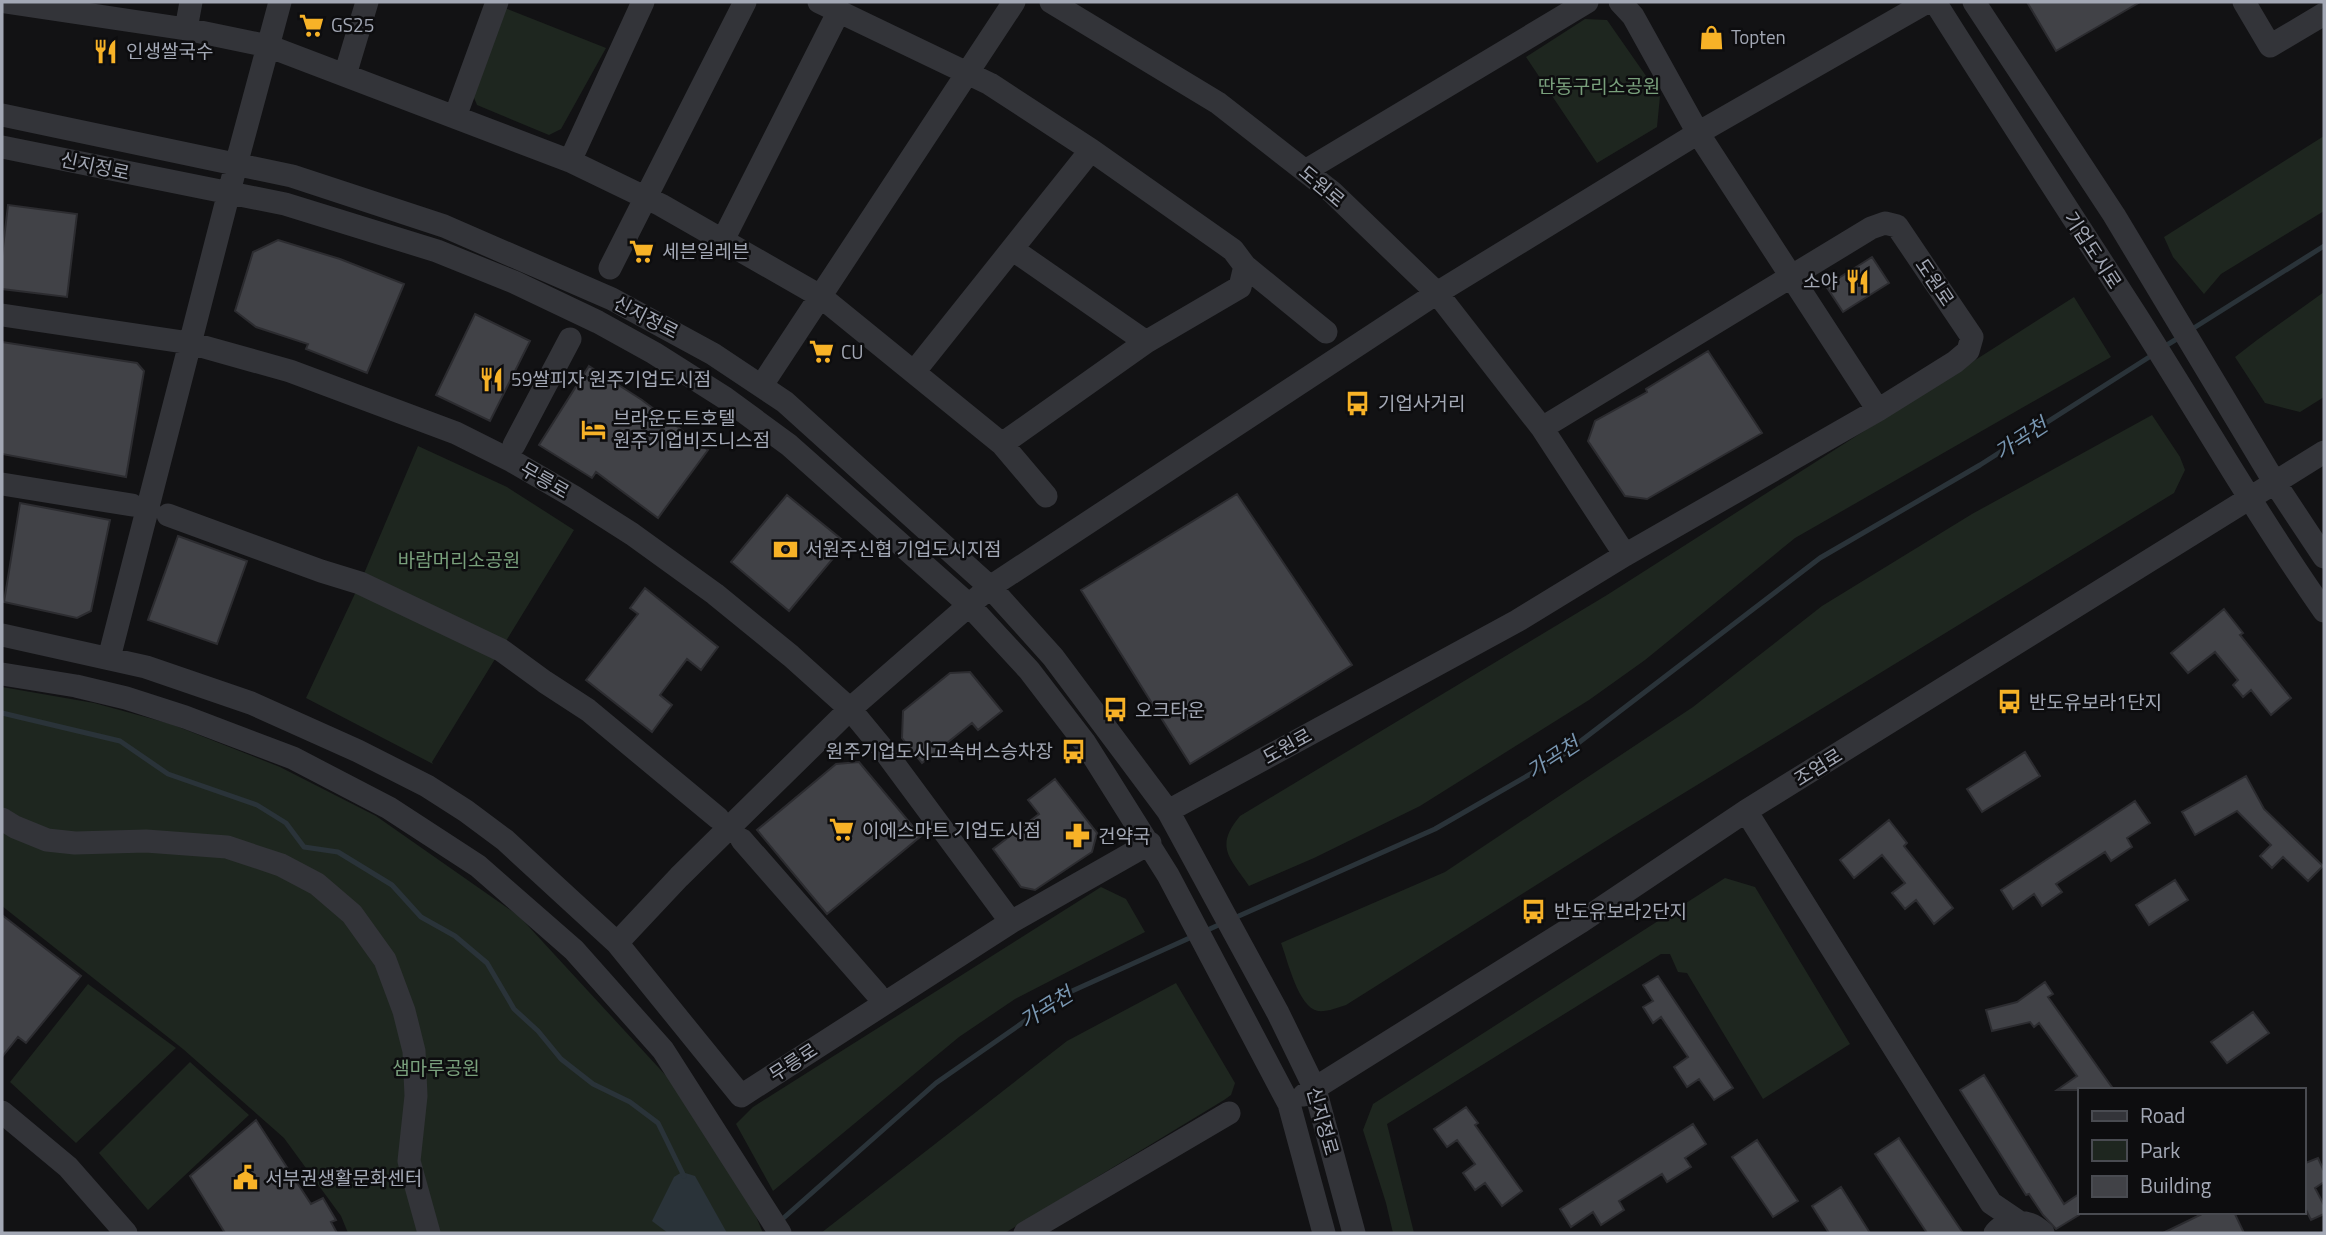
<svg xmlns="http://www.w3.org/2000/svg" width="2326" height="1235" viewBox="0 0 2326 1235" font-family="'Titillium Web','Noto Sans KR',sans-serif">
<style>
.green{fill:#1e261f}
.water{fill:#2a3339}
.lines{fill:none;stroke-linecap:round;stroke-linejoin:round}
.stream{stroke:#2a3339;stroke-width:5}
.building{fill:#414247;stroke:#2c2c30;stroke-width:2}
.minor{stroke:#333439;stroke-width:23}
.labels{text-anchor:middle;stroke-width:5;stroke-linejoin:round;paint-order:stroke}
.poi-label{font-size:19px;fill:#a3a8b5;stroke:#0d0d0f;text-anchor:start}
.park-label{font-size:19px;fill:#79a07c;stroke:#0d0d0f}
.street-label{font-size:19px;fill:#a3a8b5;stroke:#0d0d0f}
.water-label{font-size:21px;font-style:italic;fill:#7896b1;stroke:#0d0d0f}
</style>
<rect width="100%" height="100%" fill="#121214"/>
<!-- green -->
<path class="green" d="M505 8 606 48 561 129 549 135 477 105 472 93Z
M1585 19 1607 20 1660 96 1657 127 1597 163 1526 57Z
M2324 136V211L2221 274 2204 294 2173 257 2164 237Z
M2324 292V397L2300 412 2265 403 2235 357 2257 340Z
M2074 297 2111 357 1795 538 1645 660 1589 700 1420 806 1314 858 1249 886C1230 858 1214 847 1240 816L1607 595Z
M2152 415 2180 457 2185 470 2174 493 1617 834 1346 1005C1337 1008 1327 1012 1318 1011 1298 1007 1288 961 1281 943L1445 872 1693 707 1822 606 1972 514Z
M418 446 507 487 574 530 432 762 433 764 306 698 360 583Z
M2 687 94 703 171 724 280 767 376 816 519 916 670 1080 736 1169 763 1233H348L341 1216 284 1138 183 1049 2 906Z
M1725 878 1755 887 1850 1044 1763 1099 1687 973 1678 972 1670 954H1661L1387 1124 1414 1233H1393L1386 1203 1363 1130 1373 1104Z
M1101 887 1126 899 1145 932 1015 999 959 1037 773 1191 736 1124 753 1107Z
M1176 983 1235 1083 1231 1095 1224 1100 1005 1233H821L1067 1041Z
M88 984 176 1048 76 1143 10 1082Z
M190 1062 249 1115 148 1210 99 1153Z"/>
<!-- water -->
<path class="water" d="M682 1172 695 1176 727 1233H668L652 1221 674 1177Z"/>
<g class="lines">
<!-- stream -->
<path class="stream" d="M2189 331 2324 246
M2162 348 2180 337
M2 713 120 741 168 774 257 805 286 823 304 847 338 852 392 885 421 917 455 936 487 963 514 1009 538 1031 561 1059 593 1084 630 1102 658 1123 684 1176
M1232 919 1435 829 1560 757 1820 558 1980 465 2154 354
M1203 932 1223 923
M779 1222 936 1083 1061 996 1194 936"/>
</g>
<!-- building -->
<path class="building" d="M2027 2H2140L2056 51Z
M8 205 77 214 67 297 2 289V256Z
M278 240 340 259 404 284 367 373 306 349 308 344 256 327 235 311 253 252Z
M1872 257 1889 283 1843 312 1826 286Z
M475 314 530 341 490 421 436 395Z
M2 342 137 363 144 371 126 477 2 454Z
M1708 351 1762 433 1647 499 1625 496 1588 441 1595 421 1647 392 1646 389Z
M589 366 642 400 708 450 658 518 596 472 592 478 539 445Z
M1237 494 1352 665 1190 764 1081 590Z
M787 495 846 543 789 611 731 562Z
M20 503 110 520 91 611 77 618 4 602Z
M178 536 247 561 217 644 148 620Z
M645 588 718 647 701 670 687 659 660 695 672 705 652 732 586 680 638 614 630 608Z
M2224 609 2243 633 2240 635 2291 698 2271 715 2251 690 2243 697 2233 685 2238 680 2215 652 2188 673 2171 653Z
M970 672 1002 711 978 730 972 723 922 763 902 738 903 711 950 673Z
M2025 752 2040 776 1982 812 1967 789Z
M859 762 921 836 827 914 757 830 836 764Z
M2246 776 2264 809 2323 866 2308 881 2283 857 2272 868 2260 856 2271 845 2237 811 2195 835 2182 812Z
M1055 779 1097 833 1092 852 1035 890 1021 887 993 849 1039 814 1028 800Z
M2135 801 2150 823 2127 838 2132 847 2111 861 2105 852 2056 884 2062 892 2042 906 2034 894 2013 909 2001 890Z
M1889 820 1907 843 1904 846 1953 908 1934 924 1916 900 1905 909 1892 893 1905 883 1882 855 1854 878 1840 860Z
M2175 880 2188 900 2149 925 2136 905Z
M2 915 81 976 26 1043 18 1037 2 1057Z
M1658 976 1733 1088 1714 1100 1699 1079 1687 1087 1674 1067 1688 1057 1661 1017 1653 1023 1643 1007 1653 1001 1643 985Z
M2045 982 2053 994 2048 997 2114 1090H2057L2077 1076 2039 1023 2034 1027 2030 1022 1992 1031 1986 1010 2017 1002Z
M2253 1012 2269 1033 2227 1063 2211 1042Z
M1984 1075 2064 1204 2079 1194V1215L2056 1229 2043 1215 2029 1194 2026 1195 1960 1090Z
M1466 1107 1478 1123 1475 1125 1522 1191 1502 1206 1485 1183 1475 1190 1463 1173 1475 1164 1457 1140 1447 1147 1434 1129Z
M256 1120 311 1204 323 1198 336 1220 331 1222 337 1233H225L190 1176Z
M1693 1124 1706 1144 1685 1158 1691 1167 1667 1182 1662 1174 1619 1201 1624 1210 1601 1225 1593 1212 1571 1227 1560 1209Z
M1899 1138 1963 1233H1927L1875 1154Z
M1757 1140 1798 1201 1773 1217 1732 1157Z
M2318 1158 2324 1171V1182L2315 1188 2324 1205V1214L2311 1220 2303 1204V1164Z
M1841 1187 1870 1233H1829L1812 1206Z
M2206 1212H2234L2244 1233H2163Z"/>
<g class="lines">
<!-- minor -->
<path class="minor" d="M5 2 186 29 268 46 570 161 661 205 820 296 1002 444 1046 496
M819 2 990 84 1091 150 1233 250 1245 266 1240 287 1146 342 1002 444
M1051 2 1218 103 1332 192 1437 293 1542 428 1625 555
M1620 2 1633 16 1698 133 1878 410
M1935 2C2001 107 2069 211 2136 315 2199 414 2257 515 2324 611
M1974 2 2114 215 2275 483 2324 557
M2244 2 2270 46 2324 14
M186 29 191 2
M345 75 367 2
M2 115 292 176 444 226 612 299 713 354 785 402 990 587 1053 657 1168 811 1278 1013 1315 1089 1354 1233
M455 117 497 2
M2 147 285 204 437 251 514 282 598 322 654 353 725 398 789 445 968 604 1029 670 1085 743 1168 875 1289 1104 1324 1233
M570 161 643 2
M1305 171 1587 2
M723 240 839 11
M1012 249 1146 342
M1245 266 1326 332
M610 268 745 2
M2 315 190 343 290 371 456 433 512 461 574 497 632 534 715 594 791 656 850 709 883 749 1011 922
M914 372 1091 150
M762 385 1014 2
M514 445 570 339
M2 484 132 505
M168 515 321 571 360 583 501 650 545 682 588 710 718 818
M2 635 146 667 251 703 358 751 427 786 466 811 505 840 617 943 741 1096 1011 922 1150 843
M109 658 236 165 280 2
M2 674 76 686 126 698 185 717 293 758 389 808 478 866 574 950 663 1050 780 1233
M1168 811 1517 621 1625 555 1878 410 1955 362 1968 351 1972 337 1897 226 1885 223 1871 228 1542 428
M1746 811 1991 1203 2019 1222
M2 819 15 827 47 840 75 843 146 841 227 847 281 865 300 875 317 884 352 914 385 960 404 1011 414 1051 416 1096 409 1161 429 1233
M742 840 877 994
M617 943 679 877 850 709 990 587 1437 293 1698 133 1927 2
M1304 1095 1582 921 1746 811 2324 452
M2 1112 68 1167 126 1233
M1025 1233 1229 1113
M1995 1233C2009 1218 2029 1219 2043 1233"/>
</g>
<!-- icons -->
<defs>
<symbol id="supermarket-bare" viewBox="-9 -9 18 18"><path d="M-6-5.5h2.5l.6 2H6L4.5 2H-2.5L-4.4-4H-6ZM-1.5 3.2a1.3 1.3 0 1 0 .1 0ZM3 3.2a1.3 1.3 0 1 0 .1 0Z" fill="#f7b227" stroke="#0d0d0f" stroke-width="2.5" paint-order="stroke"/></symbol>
<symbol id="shop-bare" viewBox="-9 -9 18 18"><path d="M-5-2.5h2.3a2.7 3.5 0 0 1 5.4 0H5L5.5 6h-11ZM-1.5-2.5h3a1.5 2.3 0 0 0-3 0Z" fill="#f7b227" stroke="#0d0d0f" stroke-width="2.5" paint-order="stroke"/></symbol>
<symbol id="restaurant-bare" viewBox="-9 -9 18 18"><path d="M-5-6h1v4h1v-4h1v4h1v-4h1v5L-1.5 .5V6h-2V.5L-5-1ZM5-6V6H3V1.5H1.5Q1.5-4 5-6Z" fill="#f7b227" stroke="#0d0d0f" stroke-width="2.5" paint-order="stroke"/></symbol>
<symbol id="bus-bare" viewBox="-9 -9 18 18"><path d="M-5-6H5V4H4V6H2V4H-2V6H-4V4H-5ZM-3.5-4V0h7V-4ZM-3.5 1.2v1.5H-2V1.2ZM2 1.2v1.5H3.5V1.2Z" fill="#f7b227" stroke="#0d0d0f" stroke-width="2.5" paint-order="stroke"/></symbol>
<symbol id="hotel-bare" viewBox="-9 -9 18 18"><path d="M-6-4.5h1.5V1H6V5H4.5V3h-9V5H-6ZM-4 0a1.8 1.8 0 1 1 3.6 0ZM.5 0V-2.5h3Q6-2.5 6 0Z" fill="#f7b227" stroke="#0d0d0f" stroke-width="2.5" paint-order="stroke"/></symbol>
<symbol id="bank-bare" viewBox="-9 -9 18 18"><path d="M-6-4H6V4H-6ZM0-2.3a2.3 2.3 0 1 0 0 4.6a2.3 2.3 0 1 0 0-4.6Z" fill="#f7b227" stroke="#0d0d0f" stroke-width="2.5" paint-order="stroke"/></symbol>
<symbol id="pharmacy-bare" viewBox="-9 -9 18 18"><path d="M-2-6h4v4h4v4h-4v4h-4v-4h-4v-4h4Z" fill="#f7b227" stroke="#0d0d0f" stroke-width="2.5" paint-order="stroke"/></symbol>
<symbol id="civic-bare" viewBox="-9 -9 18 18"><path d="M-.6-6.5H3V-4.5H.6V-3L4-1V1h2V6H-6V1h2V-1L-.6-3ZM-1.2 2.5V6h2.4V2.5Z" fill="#f7b227" stroke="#0d0d0f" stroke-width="2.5" paint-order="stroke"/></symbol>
</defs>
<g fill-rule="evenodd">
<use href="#supermarket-bare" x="294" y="8" width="35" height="35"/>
<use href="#shop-bare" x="1694" y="20" width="35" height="35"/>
<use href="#restaurant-bare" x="88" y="34" width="35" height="35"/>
<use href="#supermarket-bare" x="624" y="234" width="35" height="35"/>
<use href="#restaurant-bare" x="1840" y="264" width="35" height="35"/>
<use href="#supermarket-bare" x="804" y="334" width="35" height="35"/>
<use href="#restaurant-bare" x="474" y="362" width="35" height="35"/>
<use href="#bus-bare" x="1340" y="386" width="35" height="35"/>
<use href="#hotel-bare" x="576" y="412" width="35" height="35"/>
<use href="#bank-bare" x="768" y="532" width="35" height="35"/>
<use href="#bus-bare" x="1992" y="684" width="35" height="35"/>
<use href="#bus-bare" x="1098" y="692" width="35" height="35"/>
<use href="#bus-bare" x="1056" y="734" width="35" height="35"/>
<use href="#supermarket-bare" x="824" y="812" width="35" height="35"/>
<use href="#pharmacy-bare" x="1060" y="818" width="35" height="35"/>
<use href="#bus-bare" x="1516" y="894" width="35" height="35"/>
<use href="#civic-bare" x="228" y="1160" width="35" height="35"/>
</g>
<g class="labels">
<!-- poi labels -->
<g class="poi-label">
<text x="331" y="32">GS25</text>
<text x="1731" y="44">Topten</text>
<text x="126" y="58">인생쌀국수</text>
<text x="662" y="258">세븐일레븐</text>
<text x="1838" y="288" text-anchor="end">소야</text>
<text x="841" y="359">CU</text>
<text x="511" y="386">59쌀피자 원주기업도시점</text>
<text x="1378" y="410">기업사거리</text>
<text x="613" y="425">브라운도트호텔<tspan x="613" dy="22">원주기업비즈니스점</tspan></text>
<text x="805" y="556">서원주신협 기업도시지점</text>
<text x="2029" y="709">반도유보라1단지</text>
<text x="1135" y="717">오크타운</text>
<text x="1053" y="758" text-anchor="end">원주기업도시고속버스승차장</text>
<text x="862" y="837">이에스마트 기업도시점</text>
<text x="1098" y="843">건약국</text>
<text x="1554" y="918">반도유보라2단지</text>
<text x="265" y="1185">서부권생활문화센터</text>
</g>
<!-- park labels -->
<g class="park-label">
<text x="1599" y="93">딴동구리소공원</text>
<text x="459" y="567">바람머리소공원</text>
<text x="436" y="1075">샘마루공원</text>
</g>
<!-- street labels -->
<g class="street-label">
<text transform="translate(95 166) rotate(12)" y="7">신지정로</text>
<text transform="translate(1322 186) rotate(40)" y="7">도원로</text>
<text transform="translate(2093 250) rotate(57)" y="7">기업도시로</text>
<text transform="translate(1935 282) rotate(56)" y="7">도원로</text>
<text transform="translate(646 317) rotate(27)" y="7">신지정로</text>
<text transform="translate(545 480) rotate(30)" y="7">무릉로</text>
<text transform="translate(1287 746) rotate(-29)" y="7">도원로</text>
<text transform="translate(1818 767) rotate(-32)" y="7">조엄로</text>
<text transform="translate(793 1062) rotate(-33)" y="7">무릉로</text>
<text transform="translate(1323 1121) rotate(74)" y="7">신지정로</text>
</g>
<!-- water labels -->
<g class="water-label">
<text transform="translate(2021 439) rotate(-33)" y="7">가곡천</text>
<text transform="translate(1553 758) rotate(-33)" y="7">가곡천</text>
<text transform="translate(1046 1008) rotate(-32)" y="7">가곡천</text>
</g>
</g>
<!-- border -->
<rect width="2326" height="1235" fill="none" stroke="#a3a8b5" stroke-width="7"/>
<!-- legend -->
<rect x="2078" y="1088" width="228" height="126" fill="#0d0d0f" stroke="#494b51" stroke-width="2"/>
<rect x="2092" y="1111" width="35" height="10" fill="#333439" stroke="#494b51" stroke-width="2"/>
<text x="2140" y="1123" font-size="21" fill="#a3a8b5">Road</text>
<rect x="2092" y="1140" width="35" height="21" fill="#1e261f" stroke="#494b51" stroke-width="2"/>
<text x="2140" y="1158" font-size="21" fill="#a3a8b5">Park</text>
<rect x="2092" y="1176" width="35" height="21" fill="#414247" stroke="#494b51" stroke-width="2"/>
<text x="2140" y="1193" font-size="21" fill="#a3a8b5">Building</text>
</svg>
